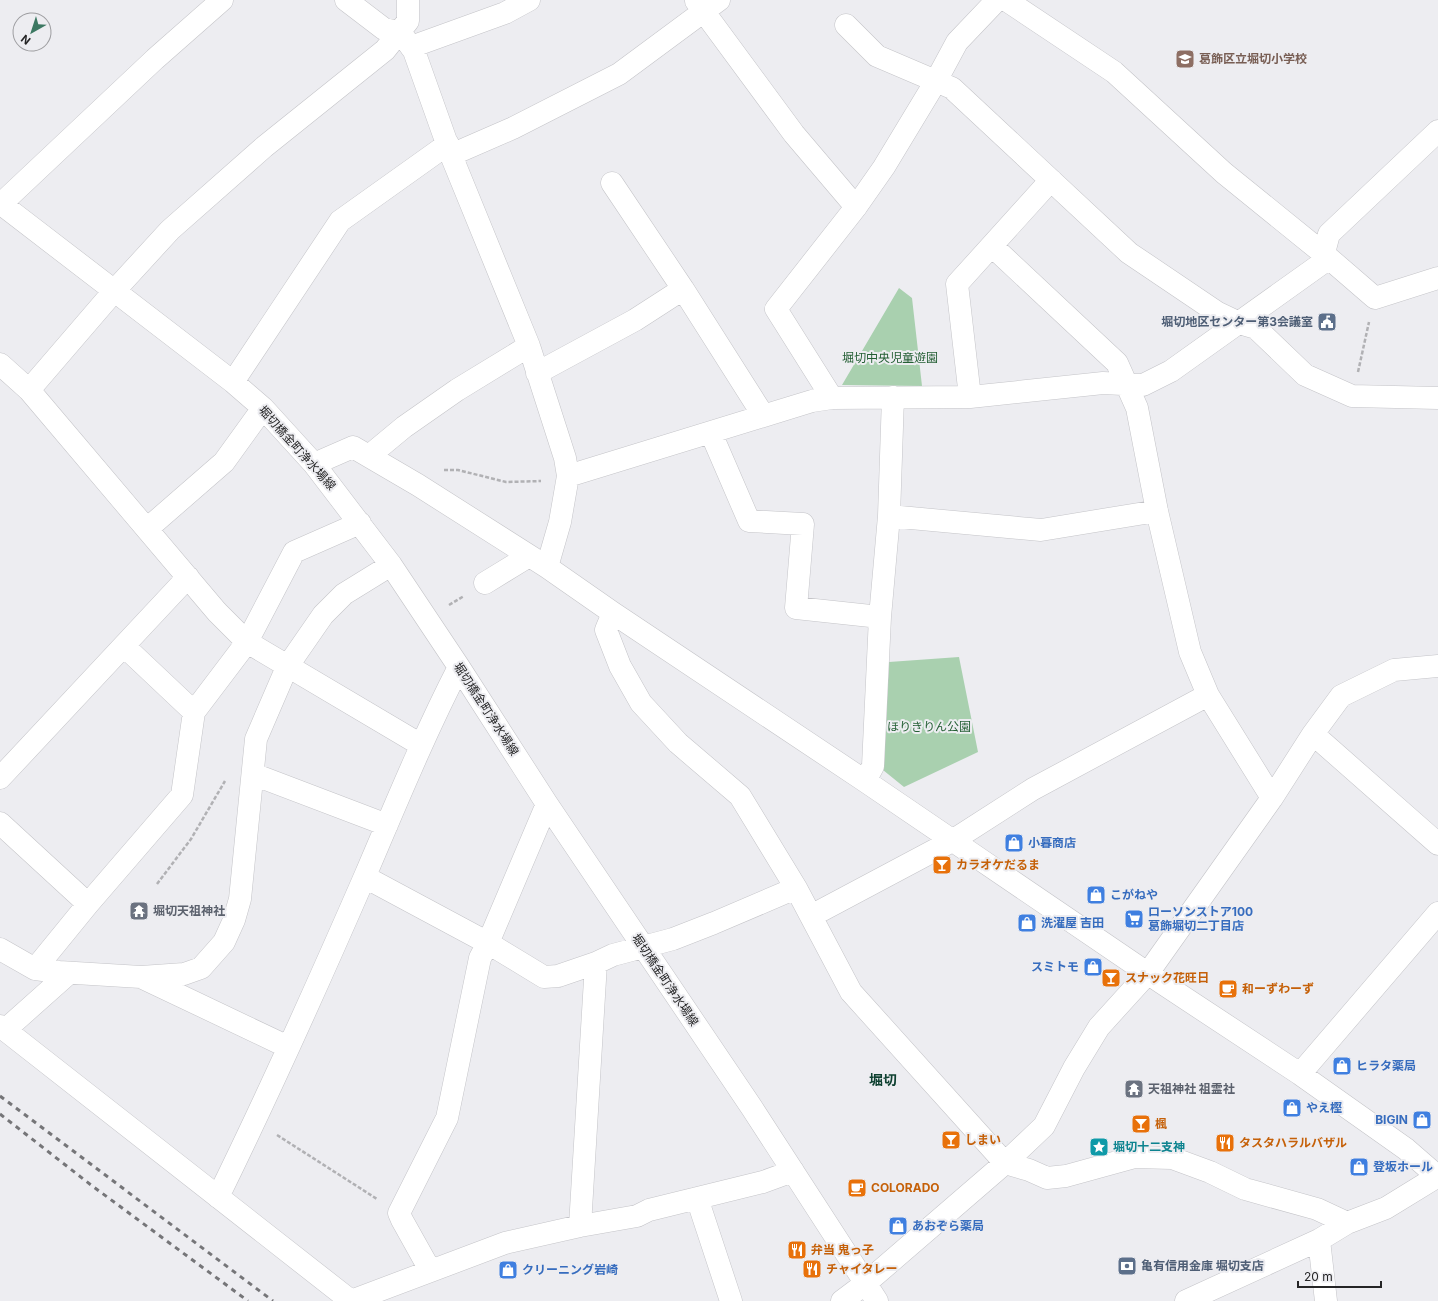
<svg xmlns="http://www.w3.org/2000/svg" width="1438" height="1301" viewBox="0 0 1438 1301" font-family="Inter,'Noto Sans JP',sans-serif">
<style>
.green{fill:#a9d0af}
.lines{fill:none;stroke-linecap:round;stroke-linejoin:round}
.minor-casing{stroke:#c4c4c8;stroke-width:23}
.path{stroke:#b1b1b4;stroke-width:2.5;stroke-dasharray:4 2;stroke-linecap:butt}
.minor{stroke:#fff;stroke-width:22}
.rail{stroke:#757578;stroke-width:3;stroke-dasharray:5 5;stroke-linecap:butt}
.labels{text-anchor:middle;stroke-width:4;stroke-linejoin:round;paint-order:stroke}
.education-label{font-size:12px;font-weight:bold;fill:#785e54;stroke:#ededf1;text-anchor:start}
.service-label{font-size:12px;font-weight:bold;fill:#4e5e75;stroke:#ededf1;text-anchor:end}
.park-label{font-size:12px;fill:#245f34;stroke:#ededf1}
.street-label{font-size:12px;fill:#252526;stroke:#ededf1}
.shop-label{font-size:12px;font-weight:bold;fill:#366cbe;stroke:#ededf1;text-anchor:start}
.food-label{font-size:12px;font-weight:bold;fill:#c56008;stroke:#ededf1;text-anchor:start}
.worship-label{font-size:12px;font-weight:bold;fill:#5b616d;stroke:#ededf1;text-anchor:start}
.culture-label{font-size:12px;font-weight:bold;fill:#0d838f;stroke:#ededf1;text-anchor:start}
.quarter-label{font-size:14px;font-weight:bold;fill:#0f4131;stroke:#ededf1}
</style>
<rect width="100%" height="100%" fill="#ededf1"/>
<!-- green -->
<path class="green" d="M899 288 912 298 922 386 842 385Z
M959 657 978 752 904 787 883 770 889 662Z"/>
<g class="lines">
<defs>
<path id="minor" d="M346 0 384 29 400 32 414 51 451 155 529 346 565 458 568 476 560 522 547 567
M1006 0 1114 72 1224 173 1324 254 1375 298 1438 278
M696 1 794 134 856 207
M846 25 877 56 952 88 1129 253 1218 313 1239 323 1256 328 1305 375 1352 396 1438 398
M411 47 505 13 529 0
M451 155 513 128 619 74 719 0
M612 183 683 289 763 415
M0 203 233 382 263 408 314 464 391 565 459 667 547 804 752 1108 877 1301
M1 204 155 59 222 0
M992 246 1117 363 1137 408 1157 511 1190 652 1208 695 1272 798
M0 364 29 390 217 612 247 642 421 745
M537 373 635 320 683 289
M233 382 340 221 448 144
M29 390 115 290 170 230 264 147 385 50 408 21V0
M970 397 957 284 1051 180
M832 398 776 309 856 207 884 167 936 81 957 42 997 0
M711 433 749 521 803 524 796 608 880 617
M369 456 404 427 457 390 529 346
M314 464 353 447 418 485 547 567 613 613 865 781 1162 983 1300 1074 1406 1149 1437 1176 1438 1175
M568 476 812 401 832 398 970 397 1103 383 1143 385 1171 371 1321 264 1329 234 1438 131
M889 516 1041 530 1157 511
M147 529 224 462 263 408
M485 583 529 556
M613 613 606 630 620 666 641 703 678 743 740 796 796 888 851 992 1005 1163 1029 1170 1047 1178 1066 1176 1135 1157 1172 1158 1210 1172 1245 1189 1317 1209 1347 1223
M124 646 194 712
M1313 734 1438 844
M253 774 387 825
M0 778 188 577
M865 781 873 766 880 617 889 516 893 397
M0 823 88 904
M365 877 488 943 544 977 558 976 596 963 613 955 673 939 714 923 796 888
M811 916 952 841 1033 789 1208 695
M0 949 35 969 59 972 141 977 184 974 201 968 224 942 234 920 240 899 256 739 287 667 323 615 344 594 391 565
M35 969 88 904 182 795 194 712 247 642 294 552 360 523
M143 978 288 1047
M0 1026 351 1301 505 1243 580 1226 637 1216 649 1210 763 1182 793 1171
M5 1030 69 973
M1300 1074 1438 913
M218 1197C270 1091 318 984 365 876 395 806 424 735 459 667
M697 1198 731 1301
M580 1226 596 963
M1319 1240 1326 1301
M430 1270 402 1220 399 1213 447 1118 480 958 488 943 547 804
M842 1301 866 1283 1005 1163 1044 1126 1074 1068 1099 1027 1148 973 1272 798 1313 734 1341 696 1394 670 1438 666
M1186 1301 1319 1240 1347 1223 1386 1208 1438 1176"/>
</defs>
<!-- minor casing -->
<use href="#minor" class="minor-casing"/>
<!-- path -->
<path class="path" d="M1358 372 1369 322
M444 470H458L506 482 541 481
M449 605 464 596
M157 884 191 839 225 781
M277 1135 377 1199"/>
<!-- minor -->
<use href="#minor" class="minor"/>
<!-- rail -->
<path class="rail" d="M0 1096 273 1301
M0 1114 91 1185 248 1301"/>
</g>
<!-- icons -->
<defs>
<symbol id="school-square" viewBox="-11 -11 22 22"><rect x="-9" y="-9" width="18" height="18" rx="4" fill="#8d6e63" stroke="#ededf1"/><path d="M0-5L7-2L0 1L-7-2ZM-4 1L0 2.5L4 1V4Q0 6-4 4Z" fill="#fff"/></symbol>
<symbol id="civic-square" viewBox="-11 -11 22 22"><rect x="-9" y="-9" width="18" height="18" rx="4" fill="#5c6f8a" stroke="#ededf1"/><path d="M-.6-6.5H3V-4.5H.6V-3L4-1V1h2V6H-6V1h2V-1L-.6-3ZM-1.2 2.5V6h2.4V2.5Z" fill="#fff"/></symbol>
<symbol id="shop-square" viewBox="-11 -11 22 22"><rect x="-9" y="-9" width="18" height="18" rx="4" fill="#3f7fe0" stroke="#ededf1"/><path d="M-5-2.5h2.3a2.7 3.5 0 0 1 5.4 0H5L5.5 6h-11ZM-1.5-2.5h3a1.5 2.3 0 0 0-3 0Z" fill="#fff"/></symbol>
<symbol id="bar-square" viewBox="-11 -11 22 22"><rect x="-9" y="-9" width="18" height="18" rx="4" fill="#e8710a" stroke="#ededf1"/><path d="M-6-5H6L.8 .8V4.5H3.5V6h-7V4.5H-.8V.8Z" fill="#fff"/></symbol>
<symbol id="temple-square" viewBox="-11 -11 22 22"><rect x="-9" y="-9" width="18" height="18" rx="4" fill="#6b7280" stroke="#ededf1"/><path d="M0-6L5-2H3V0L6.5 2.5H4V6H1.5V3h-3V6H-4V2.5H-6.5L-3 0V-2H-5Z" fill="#fff"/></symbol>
<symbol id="supermarket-square" viewBox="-11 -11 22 22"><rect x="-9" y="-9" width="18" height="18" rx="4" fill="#3f7fe0" stroke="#ededf1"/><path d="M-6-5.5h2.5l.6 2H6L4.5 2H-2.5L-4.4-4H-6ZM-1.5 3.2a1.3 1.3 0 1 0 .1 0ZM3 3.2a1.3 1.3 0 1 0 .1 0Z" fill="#fff"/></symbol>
<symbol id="cafe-square" viewBox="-11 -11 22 22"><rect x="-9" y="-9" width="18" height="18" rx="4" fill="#e8710a" stroke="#ededf1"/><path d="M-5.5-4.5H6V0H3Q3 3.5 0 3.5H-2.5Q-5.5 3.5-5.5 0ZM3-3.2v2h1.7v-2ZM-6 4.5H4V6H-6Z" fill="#fff"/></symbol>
<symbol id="restaurant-square" viewBox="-11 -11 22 22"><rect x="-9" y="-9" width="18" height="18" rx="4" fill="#e8710a" stroke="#ededf1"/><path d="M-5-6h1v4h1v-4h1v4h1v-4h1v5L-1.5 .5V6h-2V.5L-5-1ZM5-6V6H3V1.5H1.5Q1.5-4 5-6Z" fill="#fff"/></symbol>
<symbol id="sight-square" viewBox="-11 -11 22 22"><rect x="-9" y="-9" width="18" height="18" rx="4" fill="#0f9aa8" stroke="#ededf1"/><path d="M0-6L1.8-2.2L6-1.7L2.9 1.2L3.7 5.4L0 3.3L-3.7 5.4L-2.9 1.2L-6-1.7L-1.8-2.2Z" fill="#fff"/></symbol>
<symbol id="bank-square" viewBox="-11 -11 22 22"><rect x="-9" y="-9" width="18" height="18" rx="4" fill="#5c6f8a" stroke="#ededf1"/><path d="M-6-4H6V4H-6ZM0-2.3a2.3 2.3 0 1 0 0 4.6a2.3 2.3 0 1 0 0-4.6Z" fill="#fff"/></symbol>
</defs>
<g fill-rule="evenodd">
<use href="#school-square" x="1174" y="48" width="22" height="22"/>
<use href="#civic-square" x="1316" y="311" width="22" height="22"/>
<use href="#shop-square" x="1003" y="832" width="22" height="22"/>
<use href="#bar-square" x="931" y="854" width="22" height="22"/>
<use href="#shop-square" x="1085" y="884" width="22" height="22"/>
<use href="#temple-square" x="128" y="900" width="22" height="22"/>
<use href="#supermarket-square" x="1123" y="908" width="22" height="22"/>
<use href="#shop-square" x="1016" y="912" width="22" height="22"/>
<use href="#shop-square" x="1082" y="956" width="22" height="22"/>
<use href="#bar-square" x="1100" y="967" width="22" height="22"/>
<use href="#cafe-square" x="1217" y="978" width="22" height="22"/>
<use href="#shop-square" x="1331" y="1055" width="22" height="22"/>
<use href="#temple-square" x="1123" y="1078" width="22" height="22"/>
<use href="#shop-square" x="1281" y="1097" width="22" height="22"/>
<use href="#shop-square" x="1411" y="1109" width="22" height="22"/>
<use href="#bar-square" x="1130" y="1113" width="22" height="22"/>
<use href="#bar-square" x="940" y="1129" width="22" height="22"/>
<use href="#restaurant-square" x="1214" y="1132" width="22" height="22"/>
<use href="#sight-square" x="1088" y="1136" width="22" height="22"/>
<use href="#shop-square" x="1348" y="1156" width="22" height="22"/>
<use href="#cafe-square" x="846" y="1177" width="22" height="22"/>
<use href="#shop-square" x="887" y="1215" width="22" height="22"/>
<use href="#restaurant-square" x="786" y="1239" width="22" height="22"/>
<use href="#bank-square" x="1116" y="1255" width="22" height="22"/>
<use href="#restaurant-square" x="801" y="1258" width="22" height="22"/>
<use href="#shop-square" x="497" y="1259" width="22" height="22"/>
</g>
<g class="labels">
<!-- education labels -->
<g class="education-label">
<text x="1199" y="63">葛飾区立堀切小学校</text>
</g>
<!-- service labels -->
<g class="service-label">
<text x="1313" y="326">堀切地区センター第3会議室</text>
<text x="1141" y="1270" text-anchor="start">亀有信用金庫 堀切支店</text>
</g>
<!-- park labels -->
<g class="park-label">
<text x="890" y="362">堀切中央児童遊園</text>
<text x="929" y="731">ほりきりん公園</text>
</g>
<!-- street labels -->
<g class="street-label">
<text transform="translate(297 448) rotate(48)" y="4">堀切橋金町浄水場線</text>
<text transform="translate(486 709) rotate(57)" y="4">堀切橋金町浄水場線</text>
<text transform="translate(665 980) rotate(56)" y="4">堀切橋金町浄水場線</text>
</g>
<!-- shop labels -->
<g class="shop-label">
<text x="1028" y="847">小暮商店</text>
<text x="1110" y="899">こがねや</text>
<text x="1148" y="916">ローソンストア100<tspan x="1148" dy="14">葛飾堀切二丁目店</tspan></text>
<text x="1041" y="927">洗濯屋 吉田</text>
<text x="1079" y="971" text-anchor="end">スミトモ</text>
<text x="1356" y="1070">ヒラタ薬局</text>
<text x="1306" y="1112">やえ樫</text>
<text x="1408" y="1124" text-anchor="end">BIGIN</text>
<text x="1373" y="1171">登坂ホール</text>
<text x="912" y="1230">あおぞら薬局</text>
<text x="522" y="1274">クリーニング岩崎</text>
</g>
<!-- food labels -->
<g class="food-label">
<text x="956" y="869">カラオケだるま</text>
<text x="1125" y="982">スナック花旺日</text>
<text x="1242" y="993">和ーずわーず</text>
<text x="1155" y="1128">楓</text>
<text x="965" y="1144">しまい</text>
<text x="1239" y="1147">タスタハラルバザル</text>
<text x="871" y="1192">COLORADO</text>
<text x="811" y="1254">弁当 鬼っ子</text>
<text x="826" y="1273">チャイタレー</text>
</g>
<!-- worship labels -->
<g class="worship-label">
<text x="153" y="915">堀切天祖神社</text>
<text x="1148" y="1093">天祖神社 祖霊社</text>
</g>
<!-- culture labels -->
<g class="culture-label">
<text x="1113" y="1151">堀切十二支神</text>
</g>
<!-- quarter labels -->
<g class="quarter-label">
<text x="883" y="1085">堀切</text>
</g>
</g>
<!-- north arrow -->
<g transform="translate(32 32) rotate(219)"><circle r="19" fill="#ededf1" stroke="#9d9da0"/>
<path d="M0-3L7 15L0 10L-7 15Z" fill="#3c7862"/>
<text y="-6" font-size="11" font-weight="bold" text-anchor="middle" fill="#252526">N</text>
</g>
<!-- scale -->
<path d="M1298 1281v6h83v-6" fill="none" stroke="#252526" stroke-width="2"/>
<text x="1304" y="1281" font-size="12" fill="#252526" stroke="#ededf1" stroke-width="3" paint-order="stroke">20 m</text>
</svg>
